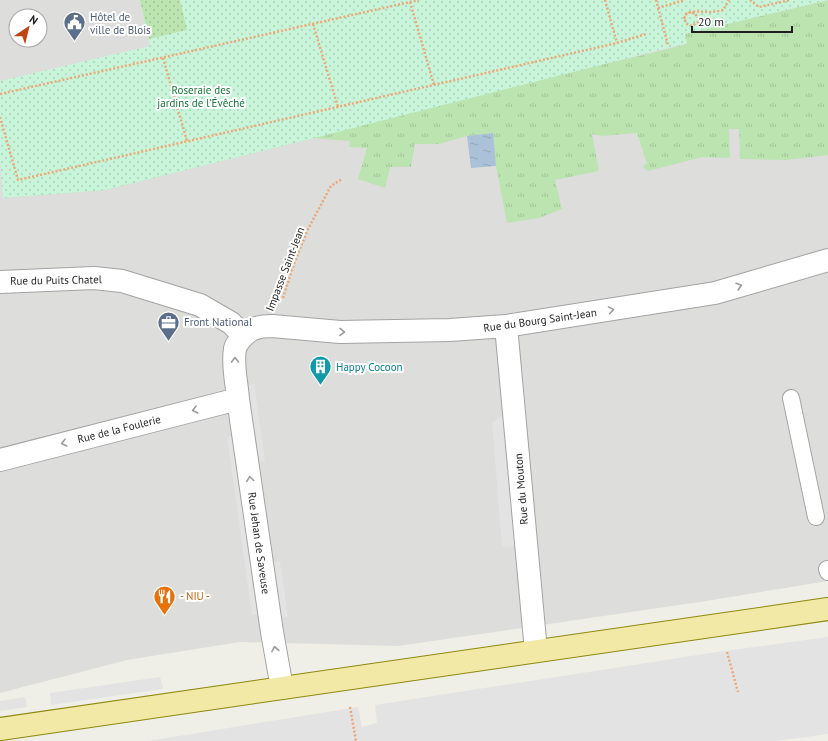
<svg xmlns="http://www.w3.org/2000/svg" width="828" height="741" viewBox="0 0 828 741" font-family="'PT Sans',sans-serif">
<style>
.residential{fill:#dddddc;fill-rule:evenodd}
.grass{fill:url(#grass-tufts)}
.park{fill:url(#park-dots)}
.garden{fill:url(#garden-dots)}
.parking{fill:#e3e3e3}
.water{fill:url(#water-ripples)}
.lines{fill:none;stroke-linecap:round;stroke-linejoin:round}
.service-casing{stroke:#a3a3a3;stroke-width:18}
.pedestrian-casing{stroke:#a3a3a3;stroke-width:24}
.minor-casing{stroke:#a3a3a3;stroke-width:24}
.primary-casing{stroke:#8d880e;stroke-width:24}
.path{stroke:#eda879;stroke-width:2.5;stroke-dasharray:2 2;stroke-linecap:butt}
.service{stroke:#fff;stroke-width:16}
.pedestrian{stroke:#fff;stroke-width:22}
.minor{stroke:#fff;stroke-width:22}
.primary{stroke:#f3e9a7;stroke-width:22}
.oneway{stroke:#9a9a9a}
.labels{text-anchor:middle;stroke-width:4;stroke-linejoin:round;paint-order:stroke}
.service-label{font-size:11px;fill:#4e5e75;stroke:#fff;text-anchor:start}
.park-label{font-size:11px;fill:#16753a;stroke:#fff}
.street-label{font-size:11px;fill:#1f1f1f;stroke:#fff}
.culture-label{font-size:11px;fill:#0d838f;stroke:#fff;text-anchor:start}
.food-label{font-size:11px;fill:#c56008;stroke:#fff;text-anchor:start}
</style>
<defs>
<pattern id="grass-tufts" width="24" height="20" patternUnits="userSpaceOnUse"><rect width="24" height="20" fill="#bbe4b1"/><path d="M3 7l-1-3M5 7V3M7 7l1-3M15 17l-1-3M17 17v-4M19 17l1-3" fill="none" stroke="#a0c398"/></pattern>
<pattern id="park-dots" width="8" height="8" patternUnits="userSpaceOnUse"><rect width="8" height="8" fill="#c8f5d9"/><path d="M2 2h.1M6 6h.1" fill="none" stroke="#abd2ba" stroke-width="1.8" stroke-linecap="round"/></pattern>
<pattern id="garden-dots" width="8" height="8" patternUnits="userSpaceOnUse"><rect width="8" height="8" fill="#bbe4b1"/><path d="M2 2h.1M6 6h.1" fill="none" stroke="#a0c398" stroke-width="1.8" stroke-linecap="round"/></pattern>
<pattern id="water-ripples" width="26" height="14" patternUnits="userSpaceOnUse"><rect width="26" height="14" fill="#abc1d8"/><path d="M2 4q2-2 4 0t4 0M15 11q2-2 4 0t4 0" fill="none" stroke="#93a5b9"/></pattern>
</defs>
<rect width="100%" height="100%" fill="#efefe7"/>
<!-- residential -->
<path class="residential" d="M0 0H828V581L706 601 398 646 240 642 127 660 0 693ZM16 16H40V40H16Z"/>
<!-- grass -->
<path class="grass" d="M828 0V155L786 160 740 159 739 129H729L730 158 702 157 648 171 644 168 643 165 647 164 637 133 602 136 592 134 599 171 555 180 562 209 539 218 507 223 496 166 492 133 467 136 439 144H415L411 167H390L385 188 358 179 367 148 349 147 350 141 314 138 105 190 3 198 652 53 687 44 685 34Z"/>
<!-- park -->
<path class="park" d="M140 0H828L685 34 687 43 314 138 105 190 3 198 0 159V81L150 46Z"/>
<!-- garden -->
<path class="garden" d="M140 0H180L187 30 149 39Z"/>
<!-- parking -->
<path class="parking" d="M254 384 265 461 256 462 245 386Z
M507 412 517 546 502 547 492 423Z
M237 435 262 614 252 615 227 437Z
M280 562 288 617 278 618 270 563Z
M828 637V734L776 741H148L358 707 362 727 377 723 375 705 717 652Z
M160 677 163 689 51 705 50 693Z
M25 697 27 707 0 711V701Z"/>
<!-- water -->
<path class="water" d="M493 133 496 166 471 168 467 136Z"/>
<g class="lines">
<defs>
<path id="service" d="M791 398 816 517
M827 569 828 572"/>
<path id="pedestrian" d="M0 282 94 278 122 281 200 305 231 323 243 335"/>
<path id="minor" d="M506 326 536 651
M0 460 238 399
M282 688 272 632 238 399C237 383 232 365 235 349 235 346 238 343 239 341 248 329 257 326 272 326L340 332 450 330 506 326 715 293 828 260"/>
<path id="primary" d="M0 729 828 609"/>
</defs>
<!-- service casing -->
<use href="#service" class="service-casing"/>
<!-- pedestrian casing -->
<use href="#pedestrian" class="pedestrian-casing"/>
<!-- minor casing -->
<use href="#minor" class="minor-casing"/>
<!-- primary casing -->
<use href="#primary" class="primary-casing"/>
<!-- path -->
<path class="path" d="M605 0 617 43
M656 0 668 45
M750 0 759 7 790 0
M410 2 434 85
M658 8 685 0
M684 19 686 14 690 12 694 13 698 17V22L692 26 687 24 684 19 686 14C694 10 701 12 709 12 714 12 719 11 723 10L729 0
M313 24 338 107
M163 58 187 141
M0 94 419 0
M0 117 18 180 617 43 646 34
M283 298 294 264 308 229 331 186 342 179
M727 652 738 692
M350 707 356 741"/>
<!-- service -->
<use href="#service" class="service"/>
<!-- pedestrian -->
<use href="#pedestrian" class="pedestrian"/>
<!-- minor -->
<use href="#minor" class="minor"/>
<!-- primary -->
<use href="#primary" class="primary"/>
</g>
<!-- one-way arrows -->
<defs><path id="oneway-chevron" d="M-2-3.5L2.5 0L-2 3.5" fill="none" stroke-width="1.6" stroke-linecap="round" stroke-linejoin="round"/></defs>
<g class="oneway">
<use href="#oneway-chevron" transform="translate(739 286) rotate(-17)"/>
<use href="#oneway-chevron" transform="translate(611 310) rotate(-9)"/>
<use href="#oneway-chevron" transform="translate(342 332) rotate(1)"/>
<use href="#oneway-chevron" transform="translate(235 360) rotate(-91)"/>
<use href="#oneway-chevron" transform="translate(195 410) rotate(166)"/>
<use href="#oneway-chevron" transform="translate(64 443) rotate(166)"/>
<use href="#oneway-chevron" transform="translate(250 479) rotate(-98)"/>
<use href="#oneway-chevron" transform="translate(275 649) rotate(-100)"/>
</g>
<!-- icons -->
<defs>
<symbol id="civic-pin" viewBox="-11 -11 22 30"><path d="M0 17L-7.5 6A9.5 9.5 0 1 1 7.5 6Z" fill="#5c6f8a" stroke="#fff"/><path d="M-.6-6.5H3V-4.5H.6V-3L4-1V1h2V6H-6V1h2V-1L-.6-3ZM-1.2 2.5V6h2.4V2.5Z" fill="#fff"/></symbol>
<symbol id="office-pin" viewBox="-11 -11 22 30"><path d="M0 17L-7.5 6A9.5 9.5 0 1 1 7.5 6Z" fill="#5c6f8a" stroke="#fff"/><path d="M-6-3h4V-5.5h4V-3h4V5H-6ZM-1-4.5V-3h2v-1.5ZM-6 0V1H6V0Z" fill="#fff"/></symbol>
<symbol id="building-pin" viewBox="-11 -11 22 30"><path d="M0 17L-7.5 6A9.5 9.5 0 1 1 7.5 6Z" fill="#0f9aa8" stroke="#fff"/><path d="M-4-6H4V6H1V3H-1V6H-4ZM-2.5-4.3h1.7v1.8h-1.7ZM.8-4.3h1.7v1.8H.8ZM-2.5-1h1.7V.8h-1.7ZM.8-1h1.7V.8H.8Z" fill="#fff"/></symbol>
<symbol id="restaurant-pin" viewBox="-11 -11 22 30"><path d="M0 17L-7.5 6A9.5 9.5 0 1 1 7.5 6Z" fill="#e8710a" stroke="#fff"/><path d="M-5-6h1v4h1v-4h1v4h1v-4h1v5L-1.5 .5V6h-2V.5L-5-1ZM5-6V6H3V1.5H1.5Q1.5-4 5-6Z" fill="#fff"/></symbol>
</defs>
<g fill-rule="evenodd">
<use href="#civic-pin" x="62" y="10" width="25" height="34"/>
<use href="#office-pin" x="156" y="310" width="25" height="34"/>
<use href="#building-pin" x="308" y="354" width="25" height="34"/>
<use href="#restaurant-pin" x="152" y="584" width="25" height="34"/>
</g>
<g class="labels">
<!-- service labels -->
<g class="service-label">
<text x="90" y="21">Hôtel de<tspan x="90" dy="13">ville de Blois</tspan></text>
<text x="184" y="326">Front National</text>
</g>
<!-- park labels -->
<g class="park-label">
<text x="201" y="94">Roseraie des<tspan x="201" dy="13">jardins de l’Évêché</tspan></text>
</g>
<!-- street labels -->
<g class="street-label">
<text transform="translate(285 269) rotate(-69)" y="4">Impasse Saint-Jean</text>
<text transform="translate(56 280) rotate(-1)" y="4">Rue du Puits Chatel</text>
<text transform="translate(540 320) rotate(-8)" y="4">Rue du Bourg Saint-Jean</text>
<text transform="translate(119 429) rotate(-14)" y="4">Rue de la Foulerie</text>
<text transform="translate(521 489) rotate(-95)" y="4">Rue du Mouton</text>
<text transform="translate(259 543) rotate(82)" y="4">Rue Jehan de Saveuse</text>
</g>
<!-- culture labels -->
<g class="culture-label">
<text x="336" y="371">Happy Cocoon</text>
</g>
<!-- food labels -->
<g class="food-label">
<text x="180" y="600">‑ NIU ‑</text>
</g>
</g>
<!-- north arrow -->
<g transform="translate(28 28) rotate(35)"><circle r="19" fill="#ffffff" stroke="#a5a5a5"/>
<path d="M0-3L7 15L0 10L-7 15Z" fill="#bc4513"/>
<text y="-6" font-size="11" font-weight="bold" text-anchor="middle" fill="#1f1f1f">N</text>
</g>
<!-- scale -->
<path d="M692 26v6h100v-6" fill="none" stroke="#1f1f1f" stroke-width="2"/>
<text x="698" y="26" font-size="12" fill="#1f1f1f" stroke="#ffffff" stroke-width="3" paint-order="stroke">20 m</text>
</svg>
